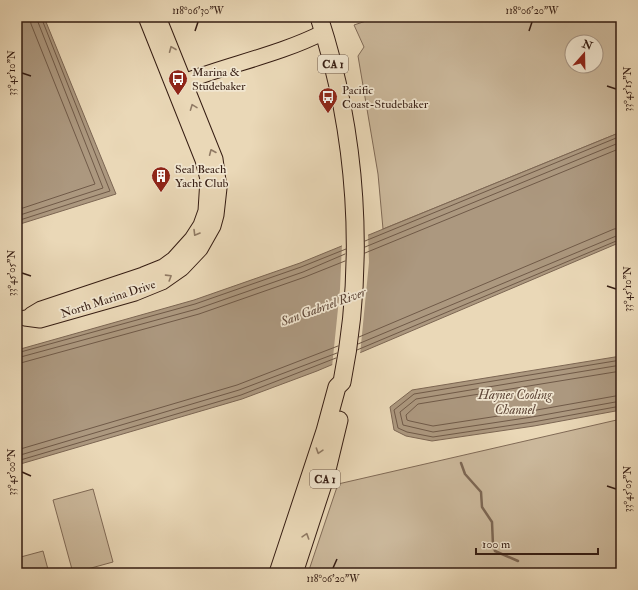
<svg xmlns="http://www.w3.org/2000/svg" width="638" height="590" viewBox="0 0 638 590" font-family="'IM FELL Double Pica',serif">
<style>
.green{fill:#cbb89b;stroke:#806a56;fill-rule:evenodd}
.water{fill:#ac987f;stroke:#7c6653}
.pier{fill:#ead8b7}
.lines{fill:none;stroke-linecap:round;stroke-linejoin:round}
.shore{stroke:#705a48;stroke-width:1}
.stream{stroke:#7c6653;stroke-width:2.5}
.major-casing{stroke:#351c12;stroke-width:17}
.highway-casing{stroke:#351c12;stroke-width:19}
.major{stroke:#ead8b7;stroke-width:15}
.highway{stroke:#ead8b7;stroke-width:17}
.oneway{stroke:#907a64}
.ticks{fill:none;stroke:#351c12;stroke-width:1.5}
.labels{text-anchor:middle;stroke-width:3.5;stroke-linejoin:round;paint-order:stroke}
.shield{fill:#f1e6d0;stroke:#6d594b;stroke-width:1}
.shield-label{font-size:11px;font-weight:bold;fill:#351c12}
.poi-label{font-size:12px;fill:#351c12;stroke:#f1e6d0;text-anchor:start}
.street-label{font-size:12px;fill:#351c12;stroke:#f1e6d0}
.water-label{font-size:13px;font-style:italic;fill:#5f4738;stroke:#f1e6d0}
.neatline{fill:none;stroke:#351c12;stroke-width:1.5}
.ticks-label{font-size:10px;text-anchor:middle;fill:#351c12}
</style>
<rect width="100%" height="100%" fill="#ead8b7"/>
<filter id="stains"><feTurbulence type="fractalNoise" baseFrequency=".005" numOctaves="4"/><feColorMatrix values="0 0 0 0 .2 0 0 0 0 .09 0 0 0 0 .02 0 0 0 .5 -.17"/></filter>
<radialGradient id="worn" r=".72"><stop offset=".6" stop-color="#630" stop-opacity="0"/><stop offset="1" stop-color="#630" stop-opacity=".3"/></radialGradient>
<!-- green -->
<path class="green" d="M378 17H621V132L383 229 378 174 358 56 364 47 354 25ZM572 42H596V66H572Z
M621 419V573H308L338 484Z
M93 489 113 562 73 573 53 500Z
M43 551 49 573H22L17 558Z"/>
<!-- water -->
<path class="water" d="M17 17H44L116 194 17 225Z
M621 132V242L317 371 242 399 17 465V350L194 300 300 263Z
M621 356V410L534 426 432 441 406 436 394 430 390 407 412 390Z"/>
<!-- pier -->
<path class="pier" d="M368 233 369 262 360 355 332 367 340 289 342 244Z"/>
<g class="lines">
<!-- shore -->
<path class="shore" d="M17 210 95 184 31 24 30 17
M17 216 103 188 36 17
M17 221 110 191 41 17
M365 241 621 136
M365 247 621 142
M365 253 621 148
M359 337 614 229 621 228
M358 344 621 234
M357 350 621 239
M17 353 195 304 301 267 346 249
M17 358 197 309 303 272 345 254
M621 360 414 394 394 410 398 428 407 432 433 437 533 422 621 406
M17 364 199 314 305 277 345 261
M621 365 416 399 400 412 403 425 433 432 532 417 621 401
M621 371 418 404 406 415 407 420 410 421 433 426 531 411 621 395
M17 450 237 385 338 346
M17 456 239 390 337 353
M17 461 241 395 336 358"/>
<!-- stream -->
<path class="stream" d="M461 463 465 474 481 492 482 507 492 522 493 545 495 551 518 561"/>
<defs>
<path id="major" d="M176 85C224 65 277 56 324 32
M31 315 41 309 143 275 163 267 174 259 192 239 201 225 206 211 208 179 203 160 146 17
M25 318 40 320 135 293 162 282 182 268 200 249 213 226 216 215 219 188 215 159 158 17"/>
<path id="highway" d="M319 17C357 133 366 261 342 382
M278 573 325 431 337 387 342 382
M294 573 325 478 339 420"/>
</defs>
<!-- major casing -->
<use href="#major" class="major-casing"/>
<!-- highway casing -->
<use href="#highway" class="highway-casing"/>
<!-- major -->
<use href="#major" class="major"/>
<!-- highway -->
<use href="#highway" class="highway"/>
</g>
<!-- one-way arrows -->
<defs><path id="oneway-chevron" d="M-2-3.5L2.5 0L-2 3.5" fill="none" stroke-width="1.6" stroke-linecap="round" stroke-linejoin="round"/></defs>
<g class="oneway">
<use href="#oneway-chevron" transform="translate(172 49) rotate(-112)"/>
<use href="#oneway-chevron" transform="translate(193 107) rotate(-111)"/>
<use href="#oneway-chevron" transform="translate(212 152) rotate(-113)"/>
<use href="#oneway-chevron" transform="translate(196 233) rotate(121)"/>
<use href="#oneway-chevron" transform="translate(169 277) rotate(-32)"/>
<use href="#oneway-chevron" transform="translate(319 451) rotate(108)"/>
<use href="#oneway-chevron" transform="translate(306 536) rotate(-72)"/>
</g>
<!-- ticks -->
<path class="ticks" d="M195 31 198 22M529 31 532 22M22 73 31 76M607 86 616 89M22 273 31 276M607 286 616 289M22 472 31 476M607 486 616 489M333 568 337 559"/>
<!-- icons -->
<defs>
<symbol id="bus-pin" viewBox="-11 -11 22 30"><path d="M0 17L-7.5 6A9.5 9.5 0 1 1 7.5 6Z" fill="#8f2418" stroke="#f1e6d0"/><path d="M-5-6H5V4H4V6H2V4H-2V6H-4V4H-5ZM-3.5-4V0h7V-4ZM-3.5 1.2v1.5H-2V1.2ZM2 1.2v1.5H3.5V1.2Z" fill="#fff"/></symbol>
<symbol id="building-pin" viewBox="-11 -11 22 30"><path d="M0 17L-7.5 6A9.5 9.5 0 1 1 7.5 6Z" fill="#8f2418" stroke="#f1e6d0"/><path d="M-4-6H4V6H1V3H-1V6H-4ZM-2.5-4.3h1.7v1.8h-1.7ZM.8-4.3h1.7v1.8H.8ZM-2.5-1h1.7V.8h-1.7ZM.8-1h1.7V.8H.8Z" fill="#fff"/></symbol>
</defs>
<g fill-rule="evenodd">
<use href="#bus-pin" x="167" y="68" width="22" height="30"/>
<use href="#bus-pin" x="317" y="86" width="22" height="30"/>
<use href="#building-pin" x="150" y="165" width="22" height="30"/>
</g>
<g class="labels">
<!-- shield labels -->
<g class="shield">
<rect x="318" y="55" width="30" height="18" rx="3"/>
<rect x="310" y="470" width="30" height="18" rx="3"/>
</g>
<g class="shield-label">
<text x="333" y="68">CA 1</text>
<text x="325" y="483">CA 1</text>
</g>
<!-- poi labels -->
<g class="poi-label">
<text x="192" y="76">Marina &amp;<tspan x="192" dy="14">Studebaker</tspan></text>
<text x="342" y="94">Pacific<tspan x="342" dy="14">Coast-Studebaker</tspan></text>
<text x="175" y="173">Seal Beach<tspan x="175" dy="14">Yacht Club</tspan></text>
</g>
<!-- street labels -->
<g class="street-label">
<text transform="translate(108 299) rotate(-18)" y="4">North Marina Drive</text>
</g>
<!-- water labels -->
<g class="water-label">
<text transform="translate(323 306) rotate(-20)" y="5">San Gabriel River</text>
<text x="515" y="399">Haynes Cooling<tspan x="515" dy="15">Channel</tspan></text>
</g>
</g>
<!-- margin -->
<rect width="638" height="590" fill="none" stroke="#ead8b7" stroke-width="44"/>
<!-- north arrow -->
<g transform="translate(584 54) rotate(20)"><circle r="19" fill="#f1e6d0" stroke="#a69584"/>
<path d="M0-3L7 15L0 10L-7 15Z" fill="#8f2418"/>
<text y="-6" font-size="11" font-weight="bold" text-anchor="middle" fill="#351c12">N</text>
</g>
<!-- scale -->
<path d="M476 548v6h122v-6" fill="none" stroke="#351c12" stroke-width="2"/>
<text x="482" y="548" font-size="12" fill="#351c12" stroke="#f1e6d0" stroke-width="3" paint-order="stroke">100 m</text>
<rect x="22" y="22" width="594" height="546" class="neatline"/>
<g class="ticks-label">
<text x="198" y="14">118°06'30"W</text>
<text x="532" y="14">118°06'20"W</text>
<text transform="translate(11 73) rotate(-90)" y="4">33°45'10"N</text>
<text transform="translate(627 89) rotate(-90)" y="4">33°45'15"N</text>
<text transform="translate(11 273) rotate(-90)" y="4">33°45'05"N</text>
<text transform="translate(627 289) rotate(-90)" y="4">33°45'10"N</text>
<text transform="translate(11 472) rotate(-90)" y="4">33°45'00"N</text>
<text transform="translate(627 489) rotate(-90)" y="4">33°45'05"N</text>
<text x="333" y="582">118°06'20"W</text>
</g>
<rect width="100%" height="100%" filter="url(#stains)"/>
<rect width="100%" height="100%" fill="url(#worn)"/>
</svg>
